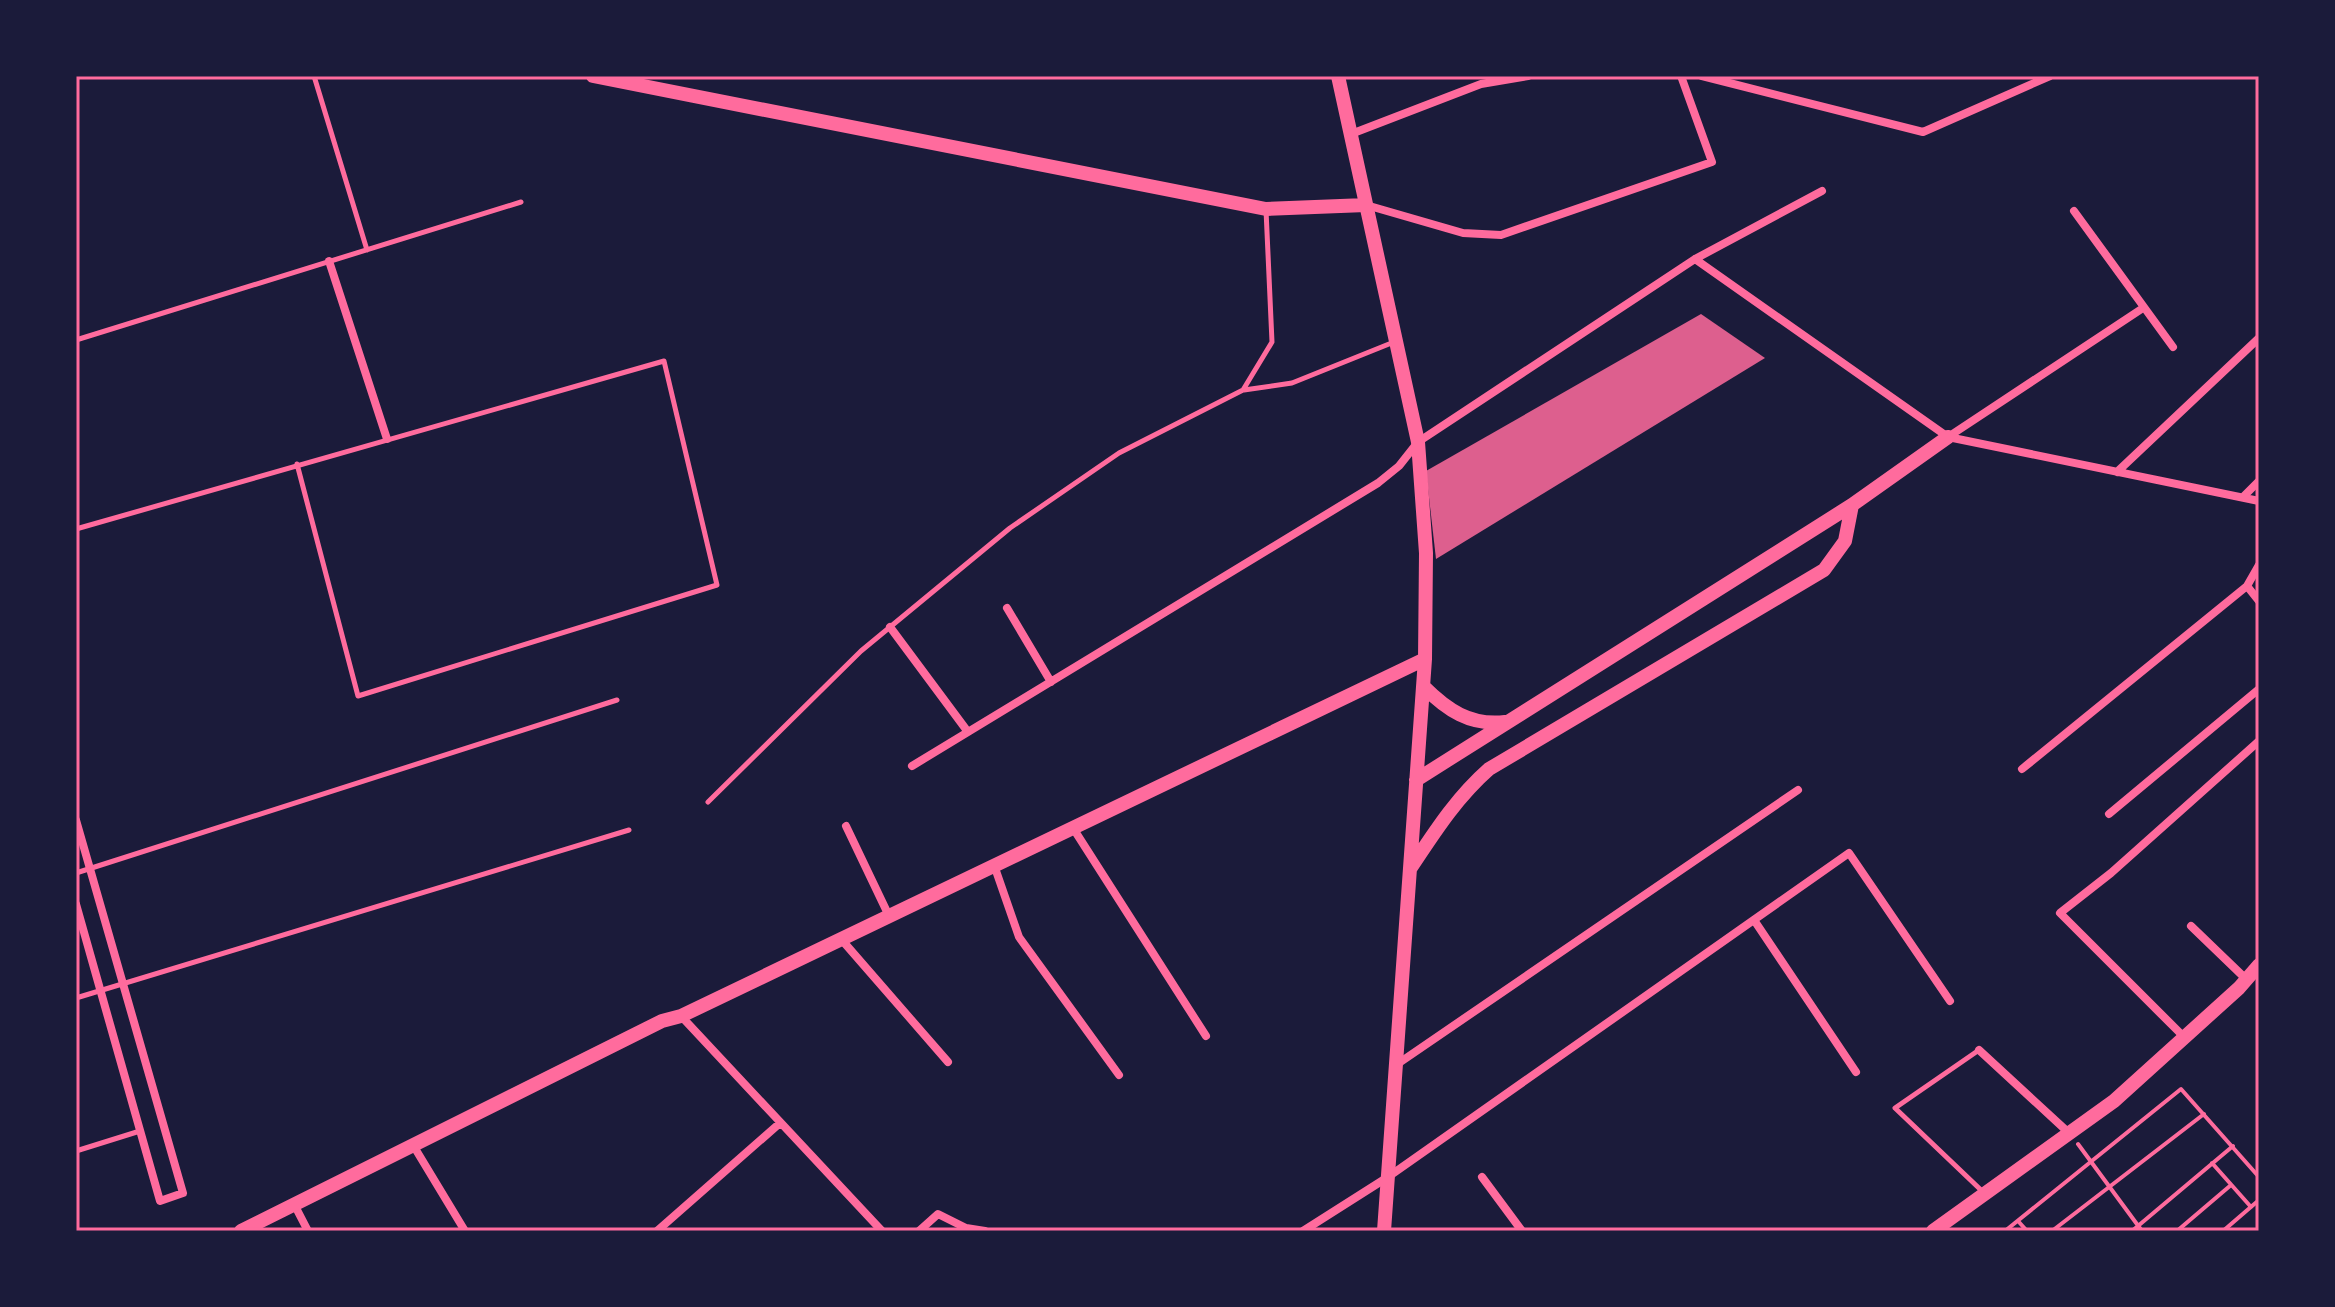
<svg xmlns="http://www.w3.org/2000/svg" width="2335" height="1307" viewBox="0 0 2335 1307" font-family="'Golos Text',sans-serif">
<style>
.building{fill:#dd5f8e}
.lines{fill:none;stroke-linecap:round;stroke-linejoin:round}
.path{stroke:#ff6b9d;stroke-width:4}
.service{stroke:#ff6b9d;stroke-width:5}
.minor{stroke:#ff6b9d;stroke-width:8}
.tertiary{stroke:#ff6b9d;stroke-width:14}
.neatline{fill:none;stroke:#ff6b9d;stroke-width:3}
</style>
<rect width="100%" height="100%" fill="#1b1b3a"/>
<!-- building -->
<path class="building" d="M1701 314 1765 358 1436 559 1426 471Z"/>
<g class="lines">
<!-- path -->
<path class="path" d="M2078 1144 2142 1231
M2212 1163 2251 1207
M2018 1221 2027 1231
M2005 1231 2181 1089 2259 1177
M2052 1231 2204 1114
M2132 1231 2233 1146
M2177 1231 2231 1185
M2223 1231 2259 1200"/>
<!-- service -->
<path class="service" d="M314 76 367 250
M76 340 521 202
M1244 390 1292 383 1394 342
M76 529 664 361 717 585 358 696 297 464
M708 802 861 651 1010 528 1119 453 1243 390 1272 342 1266 210
M76 873 617 700
M76 998 629 830
M1979 1050 1895 1108 1982 1191
M76 1151 140 1131"/>
<!-- minor -->
<path class="minor" d="M1702 76 1923 132 2050 76
M1351 134 1481 84 1528 76
M1366 205 1463 233 1501 235 1712 162 1681 76
M2074 211 2173 347
M1695 259 1948 437 2259 501
M329 261 387 439
M1948 437 2143 308
M2117 472 2259 338
M2243 497 2259 481
M2247 586 2259 601
M1007 608 1051 682
M890 627 968 732
M912 766 1378 483 1399 466 1418 442 1695 259 1822 191
M2022 769 2247 586 2259 565
M2109 814 2259 689
M76 820 183 1193 160 1201 76 904
M846 826 889 916
M1073 828 1206 1036
M994 865 1019 937 1119 1075
M1754 920 1856 1072
M2191 926 2246 979
M841 939 948 1062
M681 1016 882 1231
M2184 1037 2060 913 2111 873 2259 741
M1979 1050 2069 1133
M1396 1065 1798 790
M413 1145 465 1231
M1482 1177 1522 1231
M294 1204 308 1231
M657 1231 780 1123
M919 1231 938 1214 966 1228 985 1231
M1303 1231 1388 1177 1849 853 1950 1001"/>
<!-- tertiary -->
<path class="tertiary" d="M593 76 1266 209 1366 205
M1338 76 1418 442 1426 553 1425 659 1384 1231
M1423 686C1447 710 1470 726 1505 722
M1416 780 1852 505 1948 437
M1410 869C1434 833 1456 798 1489 769L1824 570 1845 541 1852 505
M241 1231 662 1021 681 1016 1425 659
M1933 1231 2114 1101 2239 988 2259 965"/>
</g>
<!-- border -->
<rect width="2335" height="1307" fill="none" stroke="#1b1b3a" stroke-width="156"/>
<rect x="78" y="78" width="2179" height="1151" class="neatline"/>
</svg>
